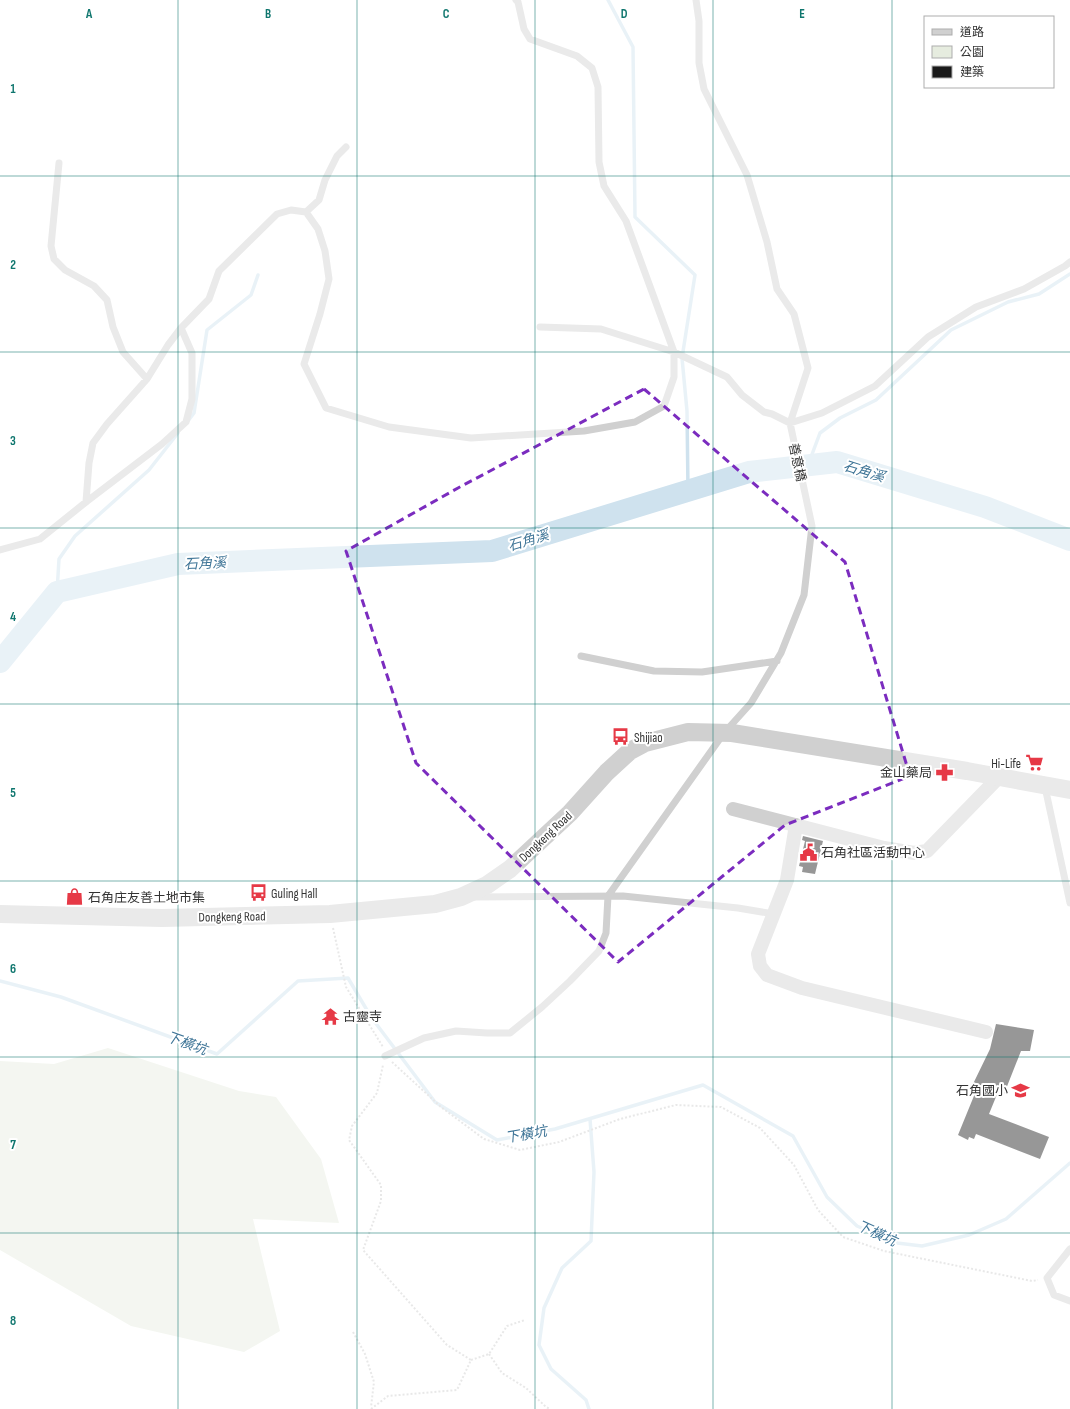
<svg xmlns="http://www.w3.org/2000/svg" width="1070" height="1409" viewBox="0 0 1070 1409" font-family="'Sofia Sans Condensed','Noto Sans TC',sans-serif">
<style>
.green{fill:#e6ecdf}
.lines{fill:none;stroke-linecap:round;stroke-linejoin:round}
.stream{stroke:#cfe2ee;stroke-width:3.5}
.river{stroke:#cfe2ee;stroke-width:22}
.building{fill:#1a1a1a}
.path{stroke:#cdcdcd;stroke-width:2;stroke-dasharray:2 2;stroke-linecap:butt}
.service{stroke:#d0d0d0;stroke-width:7}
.minor{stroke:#d0d0d0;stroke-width:14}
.tertiary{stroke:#d0d0d0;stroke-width:18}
.marked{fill:none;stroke:#7b2cbf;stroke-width:3;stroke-dasharray:8 5;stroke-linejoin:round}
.grid{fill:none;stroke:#0f766e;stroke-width:1;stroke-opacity:0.55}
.labels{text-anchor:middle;stroke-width:4;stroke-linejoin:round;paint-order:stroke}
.street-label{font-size:13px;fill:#333;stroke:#fff}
.poi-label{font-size:13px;fill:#333;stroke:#fff;text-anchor:start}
.water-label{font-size:14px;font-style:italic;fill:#3f7597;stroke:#fff}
.grid-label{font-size:13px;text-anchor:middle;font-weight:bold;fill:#0f766e;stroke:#fff;stroke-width:4;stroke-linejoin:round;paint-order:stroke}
</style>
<rect width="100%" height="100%" fill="#fff"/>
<!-- green -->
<path class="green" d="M108 1048 239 1091 276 1097 321 1159 339 1223 253 1219 280 1331 244 1352 131 1326 0 1250V1061L54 1064Z"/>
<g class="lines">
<!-- stream -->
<path class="stream" d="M608 0 633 47 635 217 695 275 682 358 687 411 688 490
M188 421 194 413 207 330 251 295 258 275
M808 465 820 433 840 418 876 400 951 330 1008 302 1039 294 1070 274
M57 592 59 559 75 536 149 470 178 433
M0 981 61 997 217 1054 298 981 348 978 371 1017 435 1102 497 1140 555 1129 703 1085 793 1136 827 1197 857 1226 897 1243 922 1246 969 1235 1006 1219 1070 1163
M589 1409 586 1400 551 1369 539 1345 544 1308 562 1268 591 1241 594 1172 590 1119"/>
<!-- river -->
<path class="river" d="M0 662 57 592 178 564 492 551 749 472 837 462 985 507 1070 540"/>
</g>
<!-- building -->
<path class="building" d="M803 836 823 841 815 874 802 872 803 867 799 866 805 841 802 840Z
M996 1024 1034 1030 1030 1051H1021L1004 1094 998 1092 989 1114 1049 1137 1040 1159 976 1134 974 1139 969 1137 968 1140 958 1135 978 1086 973 1084 990 1049Z"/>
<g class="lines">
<!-- path -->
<path class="path" d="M333 928 346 987 383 1047
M392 1062 441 1107 484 1139 520 1150 559 1142 620 1119 676 1105 721 1107 760 1128 794 1165 818 1210 843 1237 884 1251 1032 1281 1038 1280
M353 1332 365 1354 374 1382 371 1407
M489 1354 502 1373 526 1388 546 1407 550 1409
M471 1360 489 1354 507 1326 525 1320
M371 1409 388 1396 457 1390 471 1360 447 1345 363 1250 381 1201V1185L349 1140 352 1126 377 1093 383 1065"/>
<!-- service -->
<path class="service" d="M59 163 51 246 54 259 65 270 94 286 107 300 113 327 123 352 147 379
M306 212 318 229 325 251 329 279 320 314 304 364 326 408 389 427 471 438 584 431 635 422 664 406 674 377V352L626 221 604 186 599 162 598 87 592 68 577 56 530 39 524 29 518 2 516 0
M540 327 601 329 674 352 727 377 742 395 764 412 772 414 790 423 822 413 875 386 928 337 976 307 1024 289 1065 266 1070 262
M86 502 89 463 93 443 107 424 147 379 168 345 181 328 209 299 219 271 277 214 291 210 306 212 319 200 325 180 337 156 346 147
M0 550 40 539 86 502 162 444 186 422 192 399V353L181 328
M581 656 654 671 702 672 777 661
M1045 787 1070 903
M473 897 623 896 738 908 774 914
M385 1056 424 1038 456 1031 487 1033H510L542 1007 570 981 599 951 606 933 608 896 724 733 751 703 781 653 804 595 812 526 790 423 808 368 794 314 777 289 767 242 747 175 704 89 699 63V21L696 0
M1070 1249 1047 1278 1054 1295 1070 1301"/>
<!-- minor -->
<path class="minor" d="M733 809 884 848 914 853 927 851 999 777
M796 825 787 880 758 954 760 966 767 975 802 988 986 1032"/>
<!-- tertiary -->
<path class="tertiary" d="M0 914 162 918 330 914 435 904 461 897 487 885 510 869 570 813 607 772 630 751 645 743 688 732 732 733 967 771 1070 790"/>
</g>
<!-- marked area -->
<path d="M0 0H1070V1409H0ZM644 389 845 562 910 776 785 825 618 962 416 763 346 551 458 488Z" fill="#fff" fill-opacity=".55" fill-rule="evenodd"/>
<path class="marked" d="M644 389 845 562 910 776 785 825 618 962 416 763 346 551 458 488Z"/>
<!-- grid -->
<path class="grid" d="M178 0V1409M357 0V1409M535 0V1409M713 0V1409M892 0V1409M0 176H1070M0 352H1070M0 528H1070M0 704H1070M0 881H1070M0 1057H1070M0 1233H1070"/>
<!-- icons -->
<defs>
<symbol id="bus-bare" viewBox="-9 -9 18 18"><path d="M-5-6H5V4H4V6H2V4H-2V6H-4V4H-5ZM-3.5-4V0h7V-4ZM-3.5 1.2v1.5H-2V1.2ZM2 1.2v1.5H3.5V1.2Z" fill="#e63946" stroke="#fff" stroke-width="2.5" paint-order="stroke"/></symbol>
<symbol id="supermarket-bare" viewBox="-9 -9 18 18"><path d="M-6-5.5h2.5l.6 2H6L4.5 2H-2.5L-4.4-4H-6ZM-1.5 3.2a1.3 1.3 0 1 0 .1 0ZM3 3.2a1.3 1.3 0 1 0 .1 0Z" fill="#e63946" stroke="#fff" stroke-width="2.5" paint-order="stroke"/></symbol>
<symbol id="pharmacy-bare" viewBox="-9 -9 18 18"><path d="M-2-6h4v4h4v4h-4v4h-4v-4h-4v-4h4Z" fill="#e63946" stroke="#fff" stroke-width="2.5" paint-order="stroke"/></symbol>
<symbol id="civic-bare" viewBox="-9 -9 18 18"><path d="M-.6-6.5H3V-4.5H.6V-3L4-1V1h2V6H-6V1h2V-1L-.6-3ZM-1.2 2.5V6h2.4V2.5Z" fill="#e63946" stroke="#fff" stroke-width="2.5" paint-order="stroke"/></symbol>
<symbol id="shop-bare" viewBox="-9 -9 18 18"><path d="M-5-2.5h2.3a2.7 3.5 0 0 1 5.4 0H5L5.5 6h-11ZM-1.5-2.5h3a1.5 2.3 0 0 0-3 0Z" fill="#e63946" stroke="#fff" stroke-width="2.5" paint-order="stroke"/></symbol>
<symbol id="temple-bare" viewBox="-9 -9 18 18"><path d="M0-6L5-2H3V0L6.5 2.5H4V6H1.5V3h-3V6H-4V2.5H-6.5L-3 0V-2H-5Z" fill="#e63946" stroke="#fff" stroke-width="2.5" paint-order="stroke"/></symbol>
<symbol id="school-bare" viewBox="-9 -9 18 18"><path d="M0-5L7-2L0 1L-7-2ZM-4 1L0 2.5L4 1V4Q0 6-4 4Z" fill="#e63946" stroke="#fff" stroke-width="2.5" paint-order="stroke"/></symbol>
</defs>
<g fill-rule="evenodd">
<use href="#bus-bare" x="608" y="724" width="25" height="25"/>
<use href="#supermarket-bare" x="1022" y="750" width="25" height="25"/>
<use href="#pharmacy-bare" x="932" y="760" width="25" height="25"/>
<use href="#civic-bare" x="796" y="840" width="25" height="25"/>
<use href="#bus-bare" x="246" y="880" width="25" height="25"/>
<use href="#shop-bare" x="62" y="884" width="25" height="25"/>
<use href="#temple-bare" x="318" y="1004" width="25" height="25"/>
<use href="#school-bare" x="1008" y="1078" width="25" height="25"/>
</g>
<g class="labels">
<!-- street labels -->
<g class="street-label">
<text transform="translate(798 462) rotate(78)" y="5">善意橋</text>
<text transform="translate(545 836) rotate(-43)" y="5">Dongkeng Road</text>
<text transform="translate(232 916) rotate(-1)" y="5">Dongkeng Road</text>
</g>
<!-- poi labels -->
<g class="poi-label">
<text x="634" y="742">Shijiao</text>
<text x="1021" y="768" text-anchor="end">Hi-Life</text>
<text x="932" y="777" text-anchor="end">金山藥局</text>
<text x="821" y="857">石角社區活動中心</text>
<text x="271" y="898">Guling Hall</text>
<text x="88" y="902">石角庄友善土地市集</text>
<text x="343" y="1021">古靈寺</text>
<text x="1008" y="1095" text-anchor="end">石角國小</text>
</g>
<!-- water labels -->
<g class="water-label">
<text transform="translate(864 471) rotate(17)" y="5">石角溪</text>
<text transform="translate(528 540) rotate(-17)" y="5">石角溪</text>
<text transform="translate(205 563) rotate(-3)" y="5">石角溪</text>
<text transform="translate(187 1043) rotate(20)" y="5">下橫坑</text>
<text transform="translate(526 1134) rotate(-10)" y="5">下橫坑</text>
<text transform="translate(877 1233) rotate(24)" y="5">下橫坑</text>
</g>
</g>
<g class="grid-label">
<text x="89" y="18">A</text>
<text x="268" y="18">B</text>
<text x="446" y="18">C</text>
<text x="624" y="18">D</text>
<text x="802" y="18">E</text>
<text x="13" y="93">1</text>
<text x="13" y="269">2</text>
<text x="13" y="445">3</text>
<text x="13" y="621">4</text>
<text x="13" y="797">5</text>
<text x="13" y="973">6</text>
<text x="13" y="1149">7</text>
<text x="13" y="1325">8</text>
</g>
<!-- legend -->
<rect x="924" y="16" width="130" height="72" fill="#ffffff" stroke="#adadad"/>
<rect x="932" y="29" width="20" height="6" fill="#d0d0d0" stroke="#adadad"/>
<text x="960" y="36" font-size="12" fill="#333333">道路</text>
<rect x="932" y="46" width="20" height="12" fill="#e6ecdf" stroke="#adadad"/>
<text x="960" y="56" font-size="12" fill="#333333">公園</text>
<rect x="932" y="66" width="20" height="12" fill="#1a1a1a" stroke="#adadad"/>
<text x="960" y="76" font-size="12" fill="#333333">建築</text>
</svg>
